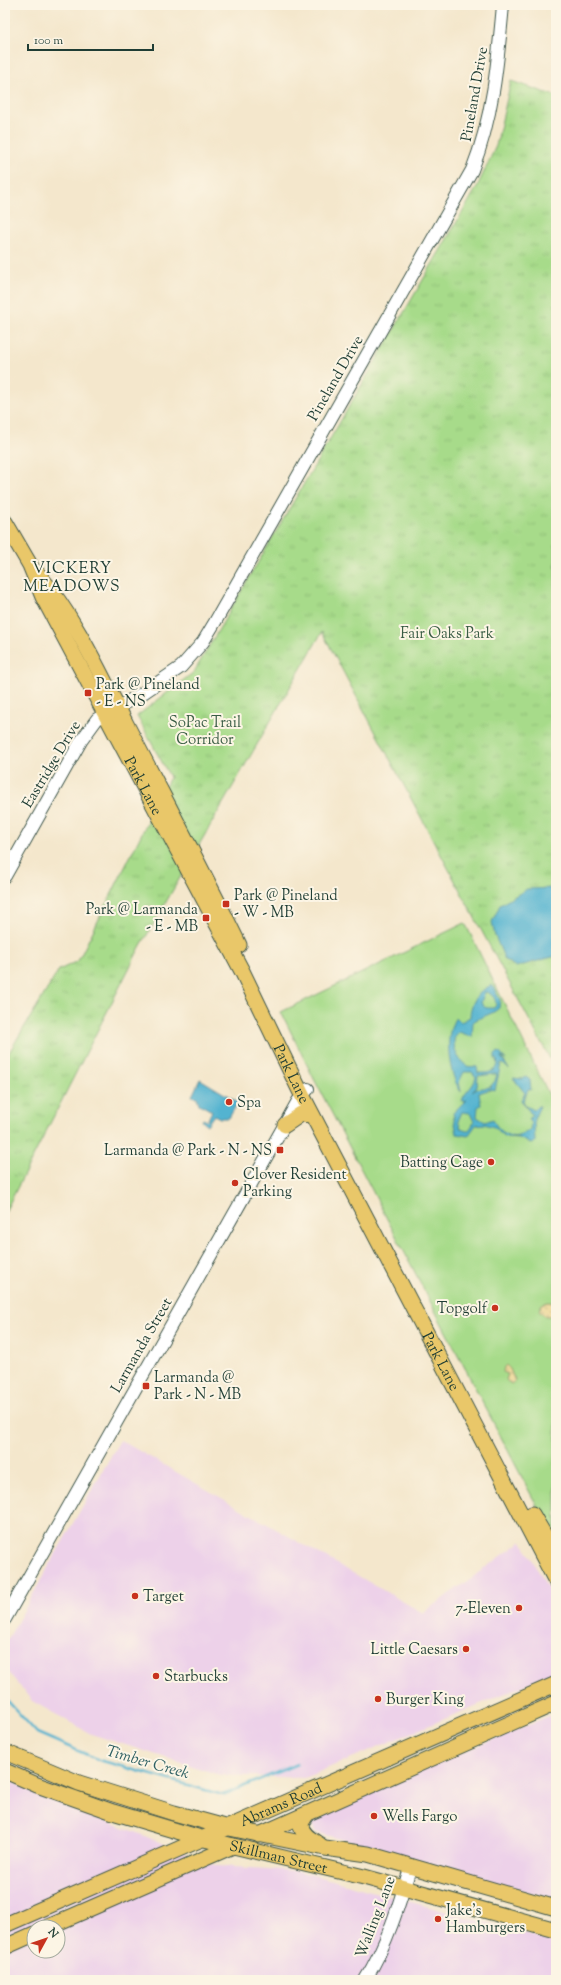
<svg xmlns="http://www.w3.org/2000/svg" width="561" height="1985" viewBox="0 0 561 1985" font-family="'Sorts Mill Goudy',serif">
<style>
.built{fill:#edd1e9;fill-rule:evenodd}
.green{fill:#a7db8a;stroke:#638c5f}
.sand{fill:url(#sand-dots);stroke:#868c69}
.park{fill:url(#park-tufts);stroke:#638c5f}
.water{fill:#52b3d0;stroke:#387882;fill-rule:evenodd}
.lines{fill:none;stroke-linecap:round;stroke-linejoin:round}
.stream{stroke:#52b3d0;stroke-width:2.5}
.minor-casing{stroke:#3f564b;stroke-width:14}
.major-casing{stroke:#3f564b;stroke-width:17}
.minor{stroke:#fff;stroke-width:12}
.major{stroke:#e9c769;stroke-width:15}
.poi-dot{fill:#c8321e;stroke:#fcf5e5;stroke-width:1.5}
.labels{text-anchor:middle;stroke-width:4;stroke-linejoin:round;paint-order:stroke}
.street-label{font-size:15px;fill:#1f3d34;stroke:#fcf5e5}
.park-label{font-size:15px;fill:#3a5d45;stroke:#fcf5e5}
.poi-label{font-size:15px;fill:#1f3d34;stroke:#fcf5e5;text-anchor:start}
.neighbourhood-label{font-size:16px;letter-spacing:1px;fill:#1f3d34;stroke:#fcf5e5}
.water-label{font-size:16px;font-style:italic;fill:#2e6063;stroke:#fcf5e5}
</style>
<defs>
<pattern id="sand-dots" width="8" height="8" patternUnits="userSpaceOnUse"><rect width="8" height="8" fill="#eeda9e"/><path d="M2 2h.1M6 6h.1" fill="none" stroke="#ccbc89" stroke-width="1.8" stroke-linecap="round"/></pattern>
<pattern id="park-tufts" width="24" height="20" patternUnits="userSpaceOnUse"><rect width="24" height="20" fill="#a7db8a"/><path d="M3 7l-1-3M5 7V3M7 7l1-3M15 17l-1-3M17 17v-4M19 17l1-3" fill="none" stroke="#8fbd78"/></pattern>
</defs>
<rect width="100%" height="100%" fill="#fcf5e5"/>
<filter id="ink" filterUnits="userSpaceOnUse"><feTurbulence type="fractalNoise" baseFrequency=".025" numOctaves="2"/><feDisplacementMap in="SourceGraphic" scale="8" xChannelSelector="R" yChannelSelector="G"/><feConvolveMatrix kernelMatrix="1 2 1 2 8 2 1 2 1" color-interpolation-filters="sRGB"/></filter>
<filter id="wash" filterUnits="userSpaceOnUse"><feTurbulence type="fractalNoise" baseFrequency=".012" numOctaves="4" result="noise"/><feDisplacementMap in="SourceGraphic" scale="16" xChannelSelector="R" yChannelSelector="G"/><feGaussianBlur stdDeviation="0.9" result="paint"/><feColorMatrix in="noise" values="0 0 0 0 0 0 0 0 0 0 0 0 0 0 0 0 0 1.4 0 .05"/><feComposite in="paint" operator="in"/></filter>
<g filter="url(#wash)">
<rect width="100%" height="100%" fill="#f4e7cc"/>
<!-- built -->
<path class="built" d="M120 1440 423 1613 522 1541 556 1603V1672L304 1778 220 1775 91 1734 32 1701 5 1668V1644Z
M556 1713V1900L315 1832 310 1817Z
M5 1779 218 1866 298 1871 556 1942V1980H5ZM34 1927H58V1951H34Z"/>
<!-- green -->
<path class="green" d="M465 923 556 1109V1539L538 1508 314 1079 281 1012Z"/>
<!-- sand -->
<path class="sand" d="M548 1302 556 1303V1316H545L539 1310 542 1304Z
M506 1365 510 1369 515 1381 511 1384 506 1380 508 1374 503 1372 504 1367Z"/>
<!-- park -->
<path class="park" d="M511 81 556 96V1070L322 632 140 947 5 1212V1059L59 970 78 961 170 777 137 716 194 672 476 189 496 146Z"/>
<!-- water -->
<path class="water" d="M555 888 556 956 516 967 505 960 495 936 492 922 500 905 527 889Z
M492 985 500 1000 499 1008C492 1015 481 1016 473 1022L472 1037 459 1032C448 1040 457 1060 467 1066 470 1067 474 1066 477 1067L478 1073C488 1073 493 1073 498 1065L497 1059H495V1054L499 1052 506 1060 501 1057 509 1069 503 1064H501L495 1090 491 1089 479 1093 481 1105 478 1107 477 1117 485 1122 493 1119C496 1128 508 1139 518 1136 522 1135 526 1132 530 1130L531 1123 528 1120 532 1115 521 1100 525 1093 513 1078 523 1079 526 1077 530 1080 531 1090H528L523 1101 526 1106 534 1110 538 1106H540L534 1119 535 1142 531 1144 519 1138 506 1137 494 1127 484 1124 476 1125 468 1136 457 1134 453 1113 466 1100 462 1101C464 1092 474 1087 476 1077L472 1072H464L459 1082 461 1092C449 1075 443 1036 456 1017L461 1022 470 1017C470 1003 479 990 492 985ZM485 992C492 993 496 999 496 1005L494 1008C487 1008 484 1009 481 1002ZM494 1074H497L495 1081 490 1087 477 1089 472 1092 477 1087 478 1076ZM462 1112 470 1113 474 1122 470 1129 466 1131 461 1129 458 1121Z
M200 1079 238 1102 229 1118H220L214 1115 207 1125 202 1121 203 1119 207 1121 212 1111 199 1104 197 1097 192 1096Z"/>
<g class="lines">
<!-- stream -->
<path class="stream" d="M5 1698 37 1733 99 1760 223 1795 297 1764"/>
</g>
</g>
<g filter="url(#ink)">
<g class="lines">
<defs>
<path id="minor" d="M5 876 81 741 97 719 143 693 181 667 203 642 215 622 472 170C493 118 498 60 503 5
M5 1619 298 1101 308 1089
M365 1980C387 1945 399 1905 411 1865"/>
<g id="major">
<path id="s1" d="M5 522 30 565 43 597 242 971 302 1095 556 1581"/>
<path d="M37 573C75 617 100 673 126 724 164 798 203 871 239 945"/>
<path d="M285 1125 301 1114 312 1115"/>
<path d="M532 1514 556 1555"/>
<path d="M5 1752 79 1783 174 1813 229 1828 325 1848 368 1854 556 1908"/>
<path id="s2" d="M5 1771 37 1785 113 1812 204 1839 364 1877 556 1930"/>
<path d="M306 1815 301 1823C300 1834 312 1840 320 1845"/>
<path d="M259 1835 556 1703"/>
<path id="s3" d="M5 1925 556 1684"/>
<path d="M48 1927 233 1846"/>
<path d="M5 1947 34 1934"/>
</g>
</defs>
<!-- minor casing -->
<use href="#minor" class="minor-casing"/>
<!-- major casing -->
<use href="#major" class="major-casing"/>
<!-- minor -->
<use href="#minor" class="minor"/>
<!-- major -->
<use href="#major" class="major"/>
</g>
</g>
<!-- markers -->
<g class="poi-dot">
<rect x="84" y="689" width="8" height="8" rx="2"/>
<rect x="222" y="900" width="8" height="8" rx="2"/>
<rect x="202" y="914" width="8" height="8" rx="2"/>
<circle cx="229" cy="1102" r="4"/>
<rect x="276" y="1146" width="8" height="8" rx="2"/>
<circle cx="491" cy="1162" r="4"/>
<circle cx="235" cy="1183" r="4"/>
<circle cx="495" cy="1308" r="4"/>
<rect x="142" y="1382" width="8" height="8" rx="2"/>
<circle cx="135" cy="1596" r="4"/>
<circle cx="519" cy="1608" r="4"/>
<circle cx="466" cy="1649" r="4"/>
<circle cx="156" cy="1676" r="4"/>
<circle cx="378" cy="1699" r="4"/>
<circle cx="374" cy="1816" r="4"/>
<circle cx="438" cy="1919" r="4"/>
</g>
<g class="labels">
<!-- street labels -->
<g class="street-label">
<text transform="translate(474 94) rotate(-80)" y="5">Pineland Drive</text>
<text transform="translate(335 378) rotate(-60)" y="5">Pineland Drive</text>
<text transform="translate(51 764) rotate(-59)" y="5">Eastridge Drive</text>
<text dy="5" stroke="none"><textPath href="#s1" startOffset="298">Park Lane</textPath></text>
<text dy="5" stroke="none"><textPath href="#s1" startOffset="622">Park Lane</textPath></text>
<text transform="translate(141 1345) rotate(-60)" y="5">Larmanda Street</text>
<text dy="5" stroke="none"><textPath href="#s1" startOffset="946">Park Lane</textPath></text>
<text dy="5" stroke="none"><textPath href="#s3" startOffset="301">Abrams Road</textPath></text>
<text dy="5" stroke="none"><textPath href="#s2" startOffset="287">Skillman Street</textPath></text>
<text transform="translate(375 1917) rotate(-69)" y="5">Walling Lane</text>
</g>
<!-- park labels -->
<g class="park-label">
<text x="447" y="638">Fair Oaks Park</text>
<text x="205" y="727">SoPac Trail<tspan x="205" dy="17">Corridor</tspan></text>
</g>
<!-- poi labels -->
<g class="poi-label">
<text x="96" y="689">Park @ Pineland<tspan x="96" dy="17">- E - NS</tspan></text>
<text x="234" y="900">Park @ Pineland<tspan x="234" dy="17">- W - MB</tspan></text>
<text x="198" y="914" text-anchor="end">Park @ Larmanda<tspan x="198" dy="17">- E - MB</tspan></text>
<text x="237" y="1107">Spa</text>
<text x="272" y="1155" text-anchor="end">Larmanda @ Park - N - NS</text>
<text x="483" y="1167" text-anchor="end">Batting Cage</text>
<text x="243" y="1179">Clover Resident<tspan x="243" dy="17">Parking</tspan></text>
<text x="487" y="1313" text-anchor="end">Topgolf</text>
<text x="154" y="1382">Larmanda @<tspan x="154" dy="17">Park - N - MB</tspan></text>
<text x="143" y="1601">Target</text>
<text x="511" y="1613" text-anchor="end">7-Eleven</text>
<text x="458" y="1654" text-anchor="end">Little Caesars</text>
<text x="164" y="1681">Starbucks</text>
<text x="386" y="1704">Burger King</text>
<text x="382" y="1821">Wells Fargo</text>
<text x="446" y="1915">Jake's<tspan x="446" dy="17">Hamburgers</tspan></text>
</g>
<!-- neighbourhood labels -->
<g class="neighbourhood-label">
<text x="72" y="573">VICKERY<tspan x="72" dy="18">MEADOWS</tspan></text>
</g>
<!-- water labels -->
<g class="water-label">
<text transform="translate(148 1761) rotate(16)" y="6">Timber Creek</text>
</g>
</g>
<!-- margin -->
<rect width="561" height="1985" fill="none" stroke="#fcf5e5" stroke-width="20"/>
<!-- north arrow -->
<g transform="translate(46 1939) rotate(50)"><circle r="19" fill="#fcf5e5" stroke="#a4ab9e"/>
<path d="M0-3L7 15L0 10L-7 15Z" fill="#c8321e"/>
<text y="-6" font-size="11" font-weight="bold" text-anchor="middle" fill="#1f3d34">N</text>
</g>
<!-- scale -->
<path d="M28 44v6h125v-6" fill="none" stroke="#1f3d34" stroke-width="2"/>
<text x="34" y="44" font-size="12" fill="#1f3d34" stroke="#fcf5e5" stroke-width="3" paint-order="stroke">100 m</text>
</svg>
